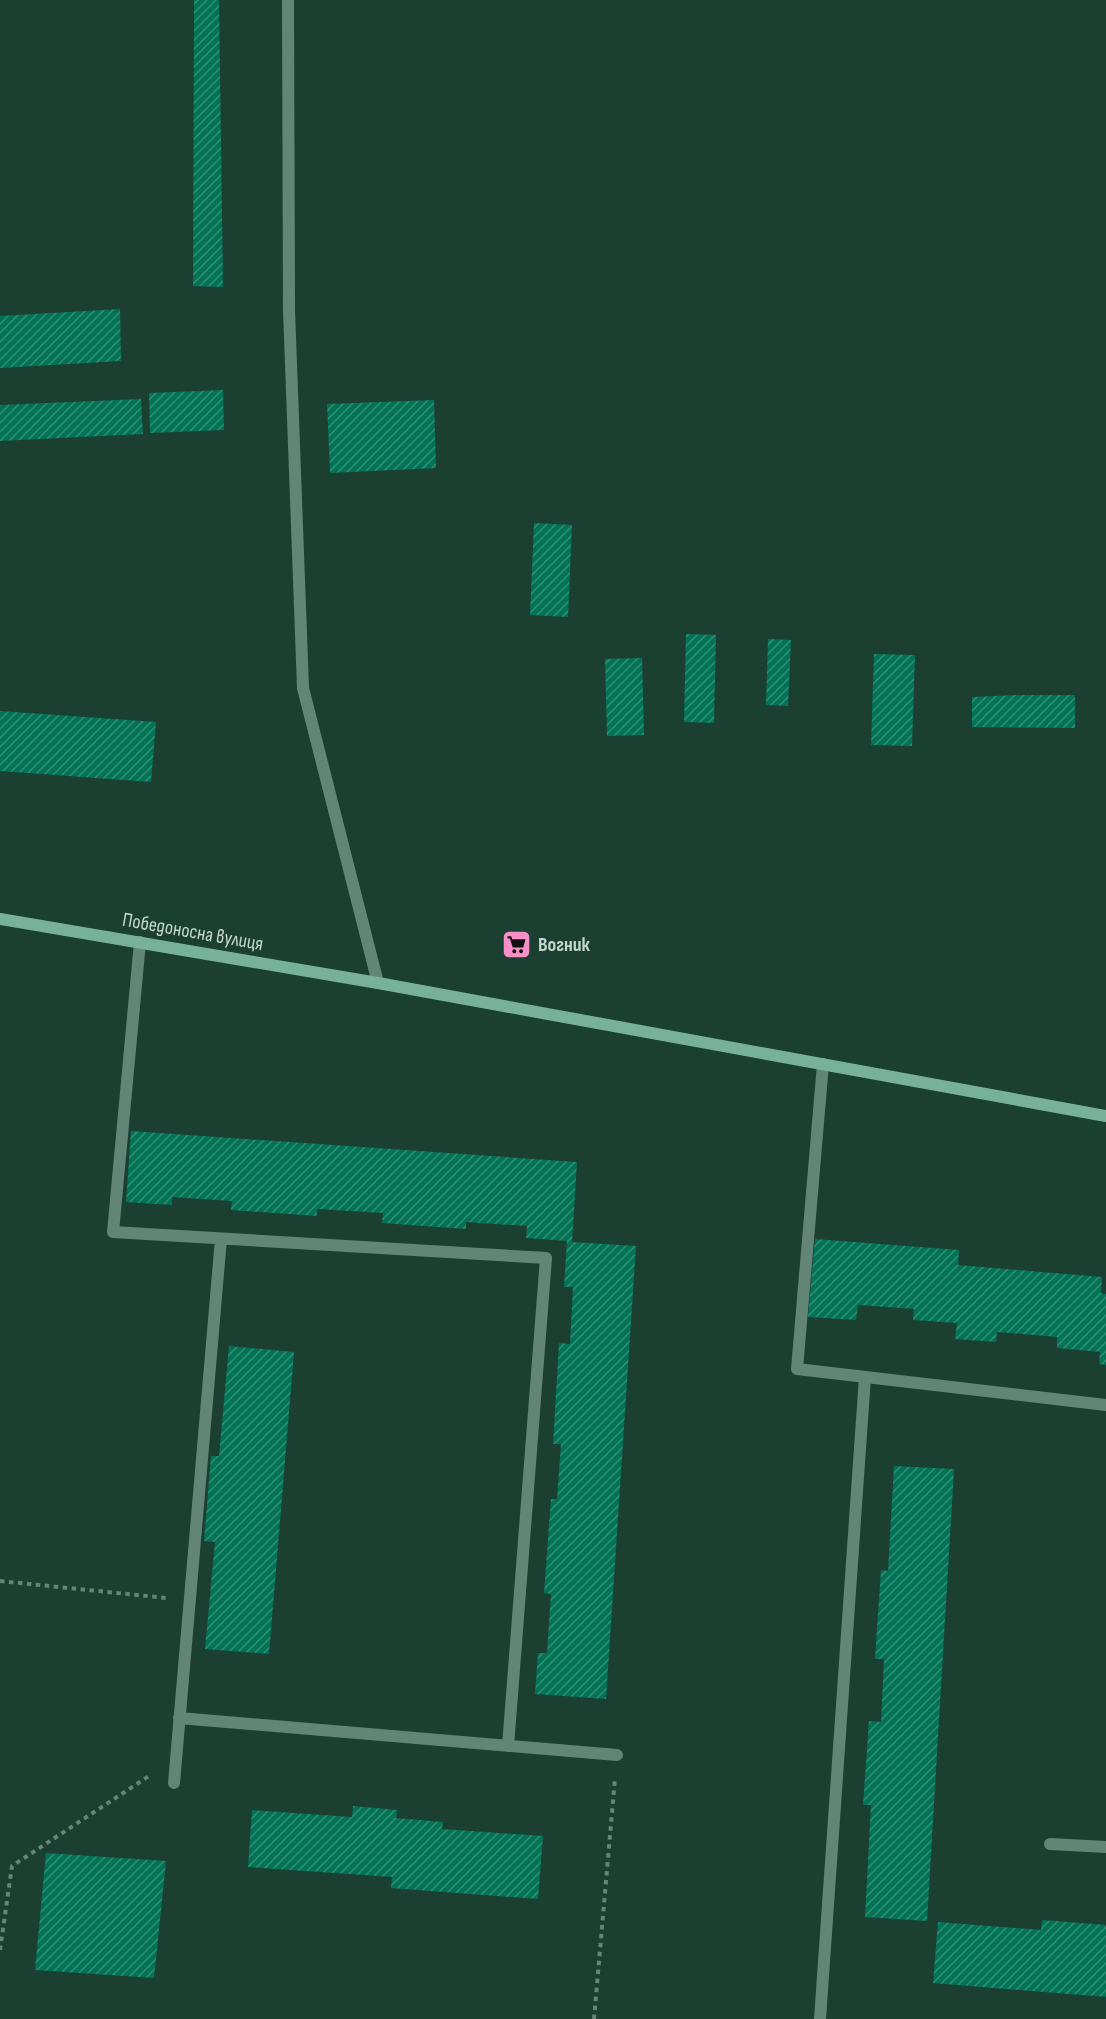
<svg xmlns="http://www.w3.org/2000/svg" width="1106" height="2019" viewBox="0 0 1106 2019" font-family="'Sofia Sans Condensed',sans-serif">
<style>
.building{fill:url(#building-hatch)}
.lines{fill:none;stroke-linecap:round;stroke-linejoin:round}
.path{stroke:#668478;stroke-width:4;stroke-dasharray:4.5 4.5;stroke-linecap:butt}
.lane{stroke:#638577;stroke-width:12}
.street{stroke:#638577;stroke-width:12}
.secondary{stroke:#78b19a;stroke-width:12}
.labels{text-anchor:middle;stroke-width:6;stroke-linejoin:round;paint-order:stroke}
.street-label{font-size:20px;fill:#c4d8cf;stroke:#1b4032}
.poi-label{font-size:20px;font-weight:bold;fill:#c4d8cf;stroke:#1b4032;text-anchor:start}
</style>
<defs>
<pattern id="building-hatch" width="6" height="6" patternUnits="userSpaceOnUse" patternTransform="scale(1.5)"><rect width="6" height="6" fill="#037356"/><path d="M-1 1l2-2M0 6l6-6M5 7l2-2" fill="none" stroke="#328d75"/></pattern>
</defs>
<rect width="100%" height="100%" fill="#1b4032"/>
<!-- building -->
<path class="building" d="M194 0H219L223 287 193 286Z
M120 309 121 361 0 368V316Z
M223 390 224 430 150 433 149 393Z
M141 399 143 434 0 441V405Z
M434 400 436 468 330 473 327 404Z
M534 523 572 525 568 617 530 615Z
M686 634 716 635 714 723 684 722Z
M768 639 791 640 788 706 766 705Z
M874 654 915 655 912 746 871 745Z
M642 658 644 735 607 736 605 659Z
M1017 695H1075V728L972 727V697Z
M0 711 156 722 151 782 0 771Z
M131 1131 577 1162 572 1242 636 1246 606 1699 535 1694 538 1653H547L551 1594 544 1593 551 1499H557L561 1444H553L559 1343 570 1344 573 1287H564L567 1241 526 1238 527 1226 466 1222V1229L382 1223 383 1213 317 1209V1216L231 1210 232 1201 172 1197V1205L126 1202Z
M815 1239 959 1250 958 1265 1102 1277 1101 1293 1106 1294V1365L1099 1364 1100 1352 1057 1348V1337L997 1332 996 1342 955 1339 957 1323 913 1320 914 1309 858 1305 856 1320 808 1317Z
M229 1346 294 1352 269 1654 205 1649 215 1542 204 1541 211 1456H219Z
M894 1466 954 1469 927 1921 865 1917 871 1805H863L869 1721 881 1722 884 1659H875L881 1570 888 1571Z
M353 1806 397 1810 396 1818 443 1822 442 1829 543 1836 538 1899 391 1888 392 1877 248 1867 252 1810 352 1817Z
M46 1853 166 1861 154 1978 35 1970Z
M1042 1920 1106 1925V1997L933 1983 938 1922 1041 1930Z"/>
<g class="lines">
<!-- path -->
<path class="path" d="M0 1581 166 1598
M0 1950 12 1866 149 1776
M594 2019 615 1778"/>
<!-- lane -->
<path class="lane" d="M140 942 113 1232 546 1258 508 1746
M823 1064 797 1369 1106 1405
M179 1718 617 1755
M174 1783 221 1239
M1050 1844 1106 1847
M820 2019 865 1377"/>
<!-- street -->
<path class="street" d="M288 0 289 310 303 688 378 983"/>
<!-- secondary -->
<path class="secondary" d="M0 919 378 983 1106 1116"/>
</g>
<!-- icons -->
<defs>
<symbol id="supermarket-square" viewBox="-11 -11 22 22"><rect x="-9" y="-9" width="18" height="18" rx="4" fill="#f98fc9" stroke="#1b4032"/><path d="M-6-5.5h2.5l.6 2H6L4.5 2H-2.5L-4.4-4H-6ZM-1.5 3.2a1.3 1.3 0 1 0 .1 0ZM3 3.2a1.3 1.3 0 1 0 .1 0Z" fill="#111"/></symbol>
</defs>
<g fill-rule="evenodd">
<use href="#supermarket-square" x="500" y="928" width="33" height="33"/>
</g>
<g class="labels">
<!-- street labels -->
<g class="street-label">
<text transform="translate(193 931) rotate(10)" y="7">Победоносна вулиця</text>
</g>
<!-- poi labels -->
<g class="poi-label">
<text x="538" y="951">Вогник</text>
</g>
</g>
</svg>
